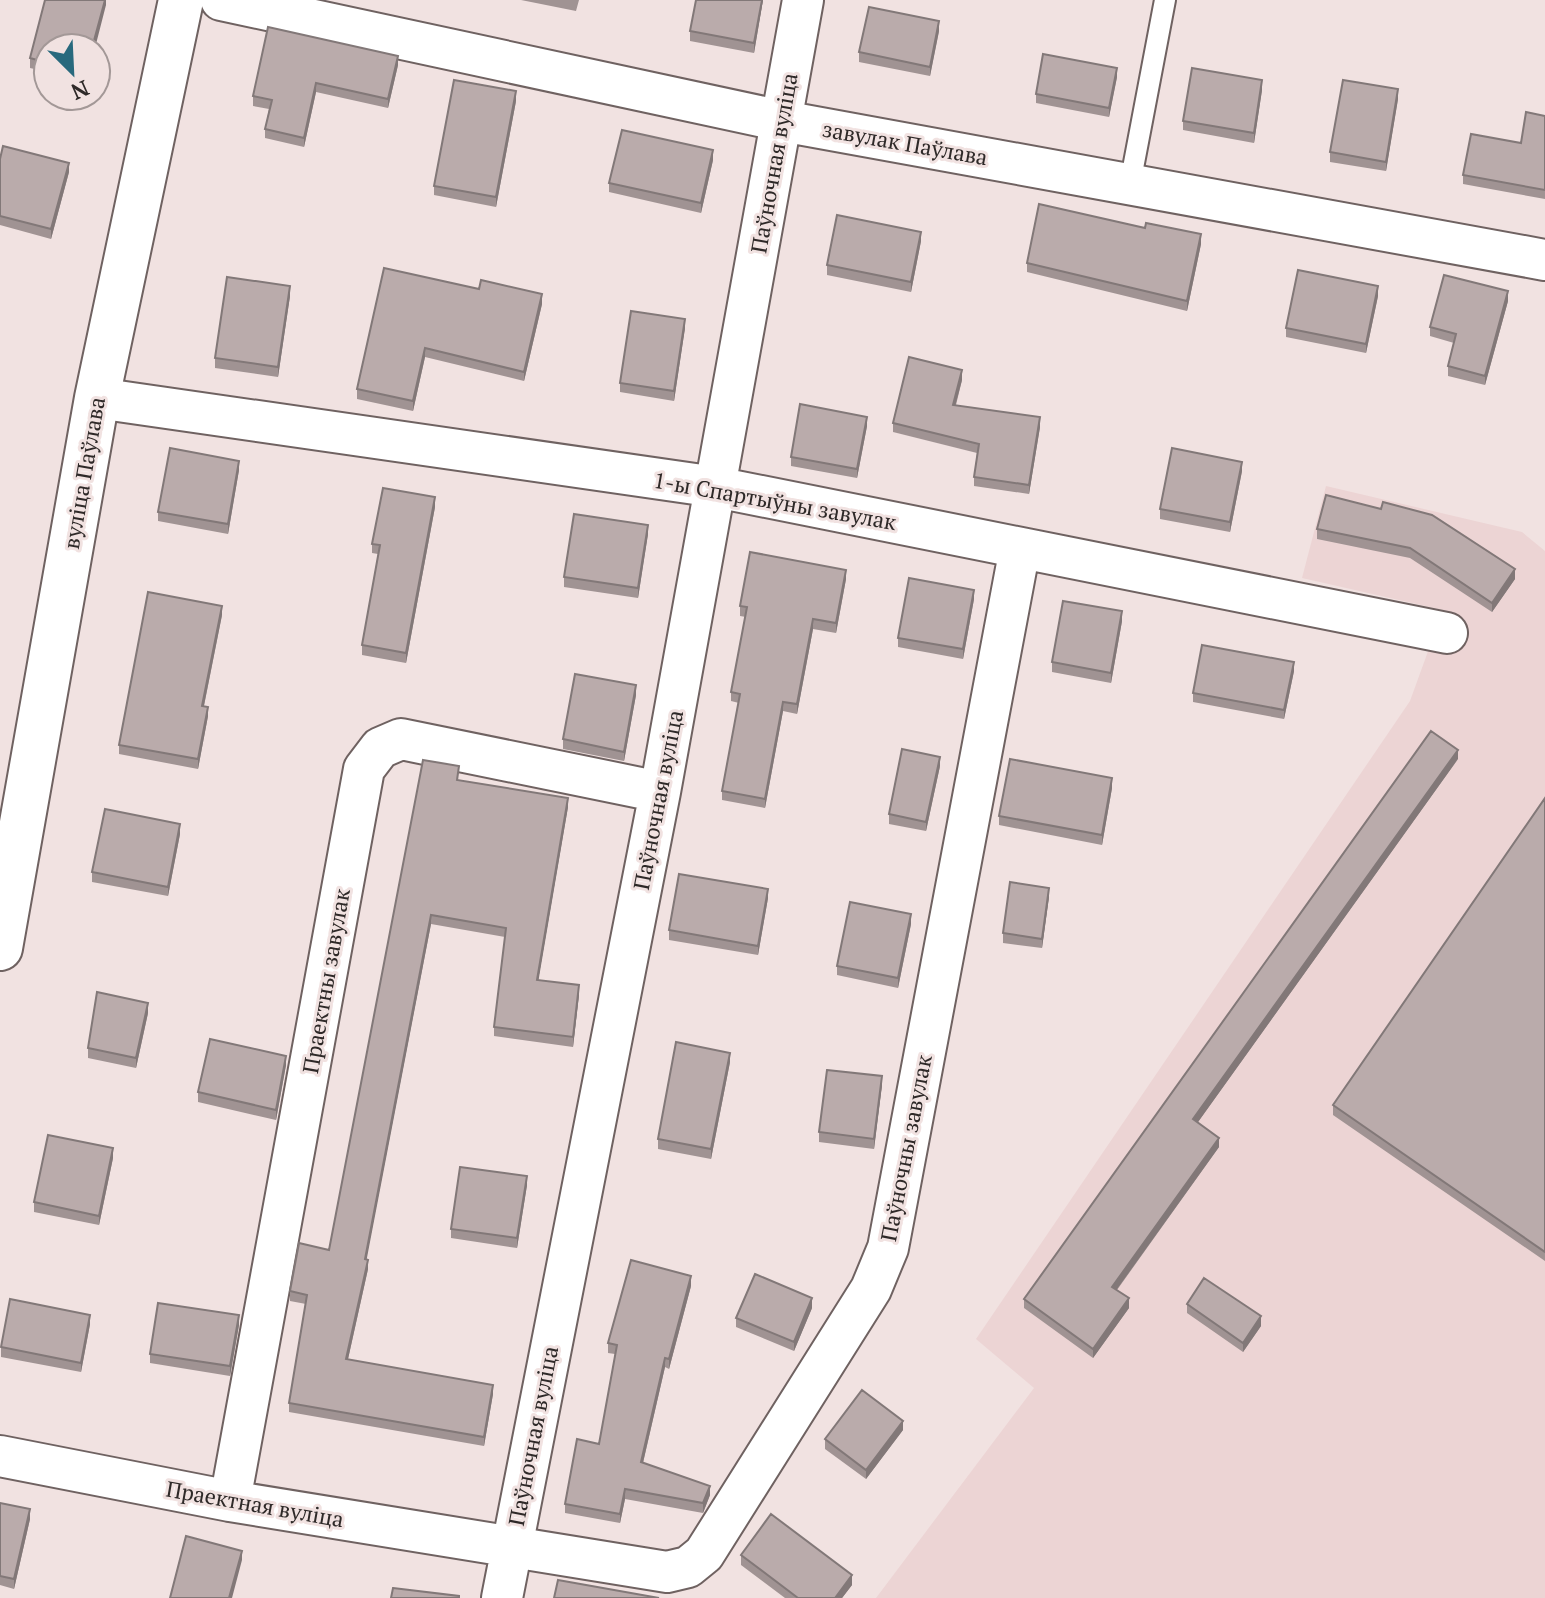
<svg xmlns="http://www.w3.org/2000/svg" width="1545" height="1598" viewBox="0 0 1545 1598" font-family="'PT Serif',serif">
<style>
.built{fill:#ecd4d4}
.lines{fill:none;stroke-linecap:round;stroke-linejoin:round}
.lane-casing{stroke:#6f6261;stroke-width:24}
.street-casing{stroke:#6f6261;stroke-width:44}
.secondary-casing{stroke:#6f6261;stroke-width:48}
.lane{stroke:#fff;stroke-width:20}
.street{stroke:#fff;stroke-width:40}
.secondary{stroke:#fff;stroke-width:44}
.wall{fill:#a09393}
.shaded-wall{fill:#827878}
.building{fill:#baabab;stroke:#827878;stroke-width:2}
.labels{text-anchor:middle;stroke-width:6;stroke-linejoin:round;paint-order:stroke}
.street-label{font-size:22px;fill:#2e2928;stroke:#f1e2e1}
</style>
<rect width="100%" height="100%" fill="#f1e2e1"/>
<!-- built -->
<path class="built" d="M1326 486 1522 532 1545 551V1598H876L1034 1388 976 1339 1410 701 1443 610 1302 578Z"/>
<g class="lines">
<defs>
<path id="lane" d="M1130 184 1165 0"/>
<path id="street" d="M221 0 782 121 1545 260
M97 398 716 487 1447 633
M0 1456 230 1501 667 1572 688 1567 704 1554 871 1289 888 1248 1020 548
M230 1501 364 769 380 748 401 739 660 792
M502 1598 660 792 803 0"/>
<path id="secondary" d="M0 948 97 398 181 0"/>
</defs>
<!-- lane casing -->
<use href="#lane" class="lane-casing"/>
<!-- street casing -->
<use href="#street" class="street-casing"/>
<!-- secondary casing -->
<use href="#secondary" class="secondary-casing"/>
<!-- lane -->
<use href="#lane" class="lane"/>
<!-- street -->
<use href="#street" class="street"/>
<!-- secondary -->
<use href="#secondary" class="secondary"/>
</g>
<!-- wall -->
<path class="wall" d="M106 0V5L48 48V72L30 68V58Z
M521 0H579L576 11Z
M763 0 754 53 690 41V31Z
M939 31 930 76 859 62V52Z
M398 65 388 108 316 92 304 147 265 138V129L269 109 253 106V96Z
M1117 77 1109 117 1036 103V94Z
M1262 90 1254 143 1183 130V121Z
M1398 99 1386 171 1330 162V152Z
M516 101 496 207 434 195V186Z
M1545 116V199L1463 184V175L1521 143Z
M0 159 69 172 51 239 0 225Z
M713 160 701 213 609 192V183Z
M921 241 911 292 827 275V265Z
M1201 244 1187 311 1027 272V263Z
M384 268 542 304 524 381 425 357 413 411 357 399V389Z
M290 296 278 377 215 368V358Z
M1378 296 1366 353 1286 337V328Z
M1508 301 1485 385 1448 376V366L1454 343 1430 336V327Z
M685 328 674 401 620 392V383Z
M962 380 956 405 1040 427 1029 494 974 486V477L977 453 893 432V423Z
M867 426 857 478 791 466V457Z
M239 470 228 534 158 521V512Z
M1242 471 1230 532 1160 519V509Z
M435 507 406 663 362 655V645L378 554 372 553V544Z
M1317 529 1515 569V579L1492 612 1410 558 1317 539Z
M648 534 638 598 564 587V577Z
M846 579 836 633 813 629 797 714 783 711 765 808 722 800V791L739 703 731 701V692L746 617 740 616V606Z
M974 599 963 659 898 647V638Z
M222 615 204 706 208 716 198 769 119 754V745Z
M1122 621 1111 683 1052 672V662Z
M1294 671 1284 719 1193 702V693Z
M636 695 624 761 563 749V739Z
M1458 759 1198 1122 1219 1147 1117 1290 1129 1308 1093 1358 1024 1308V1299Z
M940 766 926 831 889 824V814Z
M459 776 458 780 568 807 538 980 579 995 573 1047 494 1036V1027L505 937 431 924 366 1259 368 1269 348 1359 493 1394 484 1446 289 1412V1403L306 1304 290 1301V1291L329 1250Z
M1112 788 1102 845 999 825V816Z
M1545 798V1261L1333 1115V1105Z
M180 834 168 896 92 882V872Z
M1049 897 1042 948 1003 943V933Z
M768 898 758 955 669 940V930Z
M911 924 898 988 837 975V966Z
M148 1013 136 1068 88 1058V1048Z
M730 1062 711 1159 658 1149V1139Z
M286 1065 276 1120 198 1102V1092Z
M882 1085 874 1149 819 1142V1132Z
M113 1158 99 1225 34 1212V1202Z
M527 1185 517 1248 451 1238V1229Z
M691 1286 669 1369 665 1367 643 1463 710 1495 703 1513 625 1499 620 1523 565 1513V1504L599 1444 615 1354 608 1353V1343Z
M1187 1304 1261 1326 1243 1352 1187 1313Z
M812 1308 794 1351 736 1327V1318Z
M90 1324 81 1372 1 1357V1347Z
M239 1325 230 1376 150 1363V1354Z
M903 1430 866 1479 825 1449V1439Z
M0 1503 30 1519 14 1589 0 1585Z
M741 1555 852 1585 842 1598H785L741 1565Z"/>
<!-- shaded-wall -->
<path class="shaded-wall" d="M105 0H106V5L95 48H92Z
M762 0H763L754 53V43Z
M939 21V31L930 76V67Z
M398 56V65L388 108V99Z
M1117 68V77L1109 117V108Z
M1262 80V90L1254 143V133Z
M316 83V92L304 147V138Z
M1398 89V99L1386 171V162Z
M516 91V101L496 207V197Z
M713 150V160L701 213V203Z
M69 163V172L51 239V229Z
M921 232V241L911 292V282Z
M1201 234V244L1187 311V301Z
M290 286V296L278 377V367Z
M1378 286V296L1366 353V344Z
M1508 291V301L1485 385V376Z
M542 294V304L524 381V372Z
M685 319V328L674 401V391Z
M425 348V357L413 411V401Z
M962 370V380L953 414V405Z
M867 417V426L857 478V469Z
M1040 417V427L1029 494V485Z
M239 461V470L228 534V524Z
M1242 462V471L1230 532V522Z
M435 497V507L406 663V653Z
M648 525V534L638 598V588Z
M1515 569V579L1492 612V603Z
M846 570V579L836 633V623Z
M974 590V599L963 659V649Z
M222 606V615L202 715V706Z
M1122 611V621L1111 683V673Z
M813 619V629L797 714V704Z
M1294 662V671L1284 719V710Z
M636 685V695L624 761V752Z
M783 702V711L765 808V799Z
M208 707V716L198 769V759Z
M1458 750V759L1193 1129V1119Z
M940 757V766L926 831V822Z
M1112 778V788L1102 845V835Z
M568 798V807L537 989V980Z
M180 824V834L168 896V887Z
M1049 888V897L1042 948V939Z
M768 889V898L758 955V946Z
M911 914V924L898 988V978Z
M431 915V924L365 1268V1259Z
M579 985V995L573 1047V1037Z
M148 1003V1013L136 1068V1058Z
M730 1053V1062L711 1159V1149Z
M286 1056V1065L276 1120V1110Z
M882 1076V1085L874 1149V1139Z
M1219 1138V1147L1112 1296V1287Z
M113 1148V1158L99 1225V1216Z
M527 1176V1185L517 1248V1238Z
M368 1260V1269L346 1368V1359Z
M691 1276V1286L669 1369V1359Z
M812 1298V1308L794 1351V1342Z
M1129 1298V1308L1093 1358V1349Z
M90 1315V1324L81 1372V1363Z
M239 1315V1325L230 1376V1366Z
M1261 1316V1326L1243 1352V1343Z
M665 1358V1367L641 1471V1462Z
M493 1385V1394L484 1446V1437Z
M903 1421V1430L866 1479V1470Z
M710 1486V1495L703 1513V1503Z
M625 1489V1499L620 1523V1514Z
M30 1509V1519L14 1589V1579Z
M242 1551V1560L232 1598H229Z
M852 1575V1585L842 1598H835Z"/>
<!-- building -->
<path class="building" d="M45 0H105L92 48H48V63L30 58Z
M696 0H762L754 43 690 31Z
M869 7 939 21 930 67 859 52Z
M268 27 398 56 388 99 316 83 304 138 265 129 272 100 253 96Z
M1043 54 1117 68 1109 108 1036 94Z
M1192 68 1262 80 1254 133 1183 121Z
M454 80 516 91 496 197 434 186Z
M1343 80 1398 89 1386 162 1330 152Z
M1526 112 1545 116V190L1463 175 1471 134 1521 143Z
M622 130 713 150 701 203 609 183Z
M3 146 69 163 51 229 0 216V159Z
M1039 204 1145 228 1146 223 1201 234 1187 301 1027 263Z
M837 215 921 232 911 282 827 265Z
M384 268 479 289 481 280 542 294 524 372 425 348 413 401 357 389Z
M1298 270 1378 286 1366 344 1286 328Z
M1444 275 1508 291 1485 376 1448 366 1456 334 1430 327Z
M227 277 290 286 278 367 215 358Z
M631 311 685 319 674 391 620 383Z
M909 357 962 370 953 405 1040 417 1029 485 974 477 979 444 893 423Z
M800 404 867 417 857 469 791 457Z
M170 448 239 461 228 524 158 512Z
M1172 448 1242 462 1230 522 1160 509Z
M383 488 435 497 406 653 362 645 380 545 372 544Z
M1326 495 1381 509 1383 502 1432 515 1515 569 1492 603 1410 548 1317 529Z
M574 514 648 525 638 588 564 577Z
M750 552 846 570 836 623 813 619 797 704 783 702 765 799 722 791 740 694 731 692 747 607 740 606Z
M909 578 974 590 963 649 898 638Z
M148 592 222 606 202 706 208 707 198 759 119 745Z
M1063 601 1122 611 1111 673 1052 662Z
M1202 645 1294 662 1284 710 1193 693Z
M575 674 636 685 624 752 563 739Z
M1431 731 1458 750 1193 1119 1219 1138 1112 1287 1129 1298 1093 1349 1024 1299Z
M902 749 940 757 926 822 889 814Z
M1010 759 1112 778 1102 835 999 816Z
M423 760 459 766 457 780 568 798 537 980 579 985 573 1037 494 1027 506 928 431 915 365 1259 368 1260 346 1359 493 1385 484 1437 289 1403 307 1295 290 1291 299 1243 329 1250Z
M1545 798V1252L1333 1105Z
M105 809 180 824 168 887 92 872Z
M679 874 768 889 758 946 669 930Z
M1010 882 1049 888 1042 939 1003 933Z
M850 902 911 914 898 978 837 966Z
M97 992 148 1003 136 1058 88 1048Z
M210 1039 286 1056 276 1110 198 1092Z
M676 1042 730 1053 711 1149 658 1139Z
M827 1070 882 1076 874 1139 819 1132Z
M48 1135 113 1148 99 1216 34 1202Z
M460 1167 527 1176 517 1238 451 1229Z
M631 1260 691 1276 669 1359 665 1358 641 1462 710 1486 703 1503 625 1489 620 1514 565 1504 577 1439 599 1444 617 1345 608 1343Z
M755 1274 812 1298 794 1342 736 1318Z
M1204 1278 1261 1316 1243 1343 1187 1304Z
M10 1299 90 1315 81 1363 1 1347Z
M158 1303 239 1315 230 1366 150 1354Z
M862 1390 903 1421 866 1470 825 1439Z
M0 1503 30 1509 14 1579 0 1576Z
M771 1514 852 1575 835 1598H798L741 1555Z
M186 1536 242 1551 229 1598H170Z
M558 1580 659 1598H554Z
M393 1588 459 1596V1598H391Z"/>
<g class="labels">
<!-- street labels -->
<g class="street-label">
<text transform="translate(905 143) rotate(10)" y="8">завулак Паўлава</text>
<text transform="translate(774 163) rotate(-80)" y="8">Паўночная вуліца</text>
<text transform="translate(84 473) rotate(-80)" y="8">вуліца Паўлава</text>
<text transform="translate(775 501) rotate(10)" y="8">1-ы Спартыўны завулак</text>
<text transform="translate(658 800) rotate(-79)" y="8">Паўночная вуліца</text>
<text transform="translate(326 981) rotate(-80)" y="8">Праектны завулак</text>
<text transform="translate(906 1148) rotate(-79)" y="8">Паўночны завулак</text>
<text transform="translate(533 1436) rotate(-79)" y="8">Паўночная вуліца</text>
<text transform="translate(255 1504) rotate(10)" y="8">Праектная вуліца</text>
</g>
</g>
<!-- north arrow -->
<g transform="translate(72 72) rotate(156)"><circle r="38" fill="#f1e2e1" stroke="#a39897" stroke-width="2"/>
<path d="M0-6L14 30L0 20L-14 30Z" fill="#28697d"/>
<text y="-12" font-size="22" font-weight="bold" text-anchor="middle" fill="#2e2928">N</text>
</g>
</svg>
